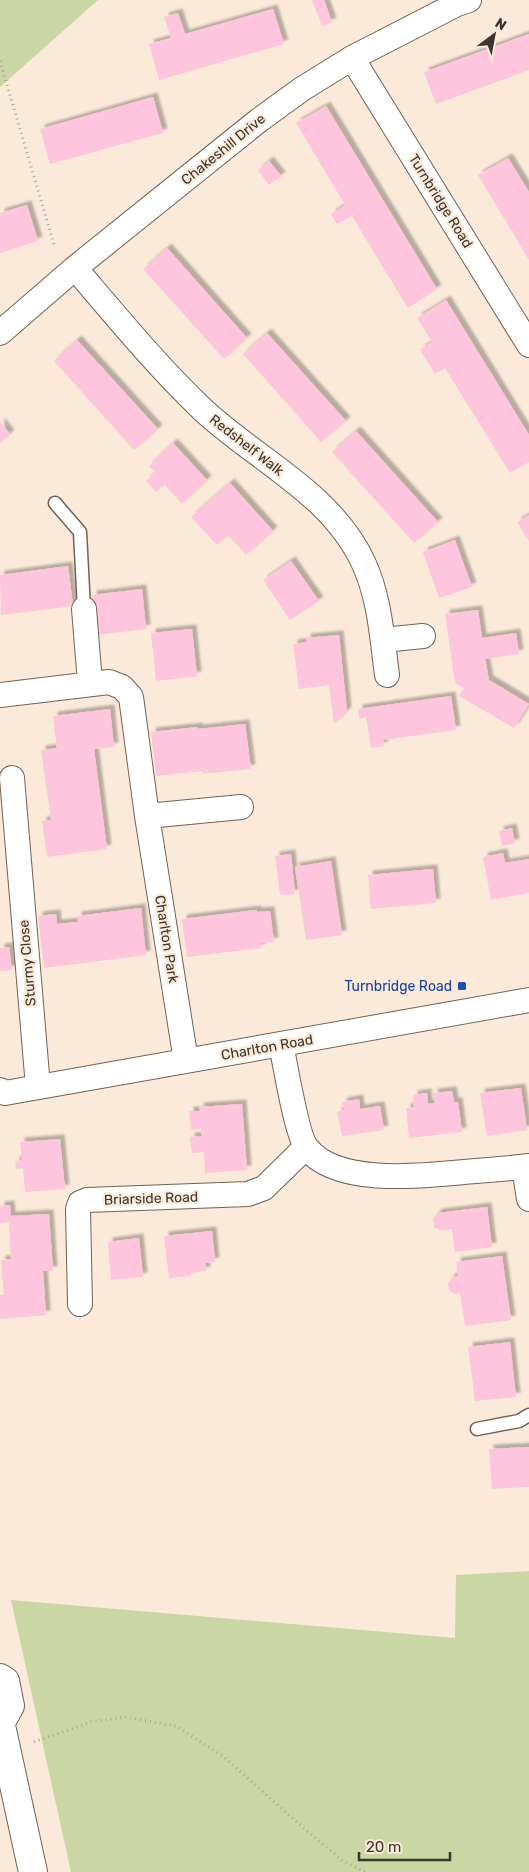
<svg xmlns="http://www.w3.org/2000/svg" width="529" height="1872" viewBox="0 0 529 1872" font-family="Rubik,sans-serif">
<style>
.green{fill:#cad6a4}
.building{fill:#fec5dc;filter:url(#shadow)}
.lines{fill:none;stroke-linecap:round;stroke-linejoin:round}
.service-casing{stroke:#716253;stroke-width:15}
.minor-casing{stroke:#716253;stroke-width:26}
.tertiary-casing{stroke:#716253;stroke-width:30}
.path{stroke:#b1a497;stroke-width:3;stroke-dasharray:1 4;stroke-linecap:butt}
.service{stroke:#fff;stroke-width:12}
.minor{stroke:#fff;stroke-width:24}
.tertiary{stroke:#fff;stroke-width:28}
.transit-dot{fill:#1a4fb4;stroke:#fbead9;stroke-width:2}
.labels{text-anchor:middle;stroke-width:4.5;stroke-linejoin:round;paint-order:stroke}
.street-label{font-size:14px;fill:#3b352e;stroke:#fbead9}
.transit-label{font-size:14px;fill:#164399;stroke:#fbead9;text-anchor:end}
</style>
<defs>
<filter id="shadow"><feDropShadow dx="4.5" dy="-4.5" stdDeviation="1" flood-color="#0004"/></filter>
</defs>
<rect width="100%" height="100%" fill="#fbead9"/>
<!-- green -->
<path class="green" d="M0 0H98L0 87Z
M529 1571V1872H71L11 1600 455 1638 456 1575Z"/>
<!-- building -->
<path class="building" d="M312 0H324L332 22 322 26Z
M273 9 284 44 159 80 149 44 171 38 164 17 178 13 185 34Z
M529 34V70L436 104 424 72Z
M153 97 163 133 50 164 40 129Z
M326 106 437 289 408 308 352 216 337 224 331 214 345 205 296 123Z
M508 158 529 192V260L478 175Z
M269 161 281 176 269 185 258 170Z
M27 205 38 241 0 253V213Z
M167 248 247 338 224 359 143 269Z
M446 300 529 435V462L510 473 445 368 435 374 420 350 432 342 417 318Z
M267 333 346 421 321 442 243 354Z
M77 340 158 429 134 450 54 361Z
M0 422 10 434 0 443Z
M356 431 438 522 414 543 332 452Z
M173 443 207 480 182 504 164 484 156 492 146 481 155 473 149 466Z
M230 483 273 531 246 555 228 535 217 545 191 517Z
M529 515V541L517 522Z
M455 540 472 587 439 598 423 552Z
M291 561 319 601 290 620 263 580Z
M68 566 73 606 1 615 0 575Z
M142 589 146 629 96 635 92 595Z
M478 610 482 638 516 633 519 654 485 659 489 680 529 704 514 728 459 696 464 688 455 683 445 614Z
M192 629 197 676 156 681 151 633Z
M339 635 347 711 334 724 329 685 299 689 293 644 307 642 306 638Z
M451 696 456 730 383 740 384 746 371 748 366 717 359 719 358 709Z
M110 709 114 747 94 749 107 849 47 857 42 821 51 820 41 750 57 748 53 716Z
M245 724 251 769 203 774V771L156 776 151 732 198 727V729Z
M512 828 515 843 502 846 499 831Z
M503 853 505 863 529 859V893L491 900 483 857Z
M291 854 295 894 280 895 275 856Z
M331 861 342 935 306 940 295 867Z
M433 869 436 903 371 909 368 875Z
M141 908 146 955 44 968 38 916 56 914 57 924 78 922 77 916Z
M257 910V912L270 911 274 942 261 943V948L187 957 182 919Z
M9 947 12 970 0 971V948Z
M521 1088 527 1130 487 1136 480 1093Z
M452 1091 454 1102H458L462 1132 409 1138 406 1108 414 1107 413 1095 427 1093 428 1104 435 1103 433 1093Z
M359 1099 360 1109 380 1106 384 1130 342 1136 337 1112 344 1110 342 1102Z
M242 1104 247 1170 205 1173 204 1152 192 1153 190 1137 202 1136 201 1129 191 1130 189 1111H200L199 1107Z
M60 1139 65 1189 25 1192 23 1168 16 1169 15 1161 22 1160 20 1142Z
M10 1205 11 1216 49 1214 53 1271H43L46 1315 0 1319V1295H4L1 1260 11 1259 9 1222 0 1223V1206Z
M487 1207 492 1247 455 1252 452 1229 440 1230 434 1227 433 1218 438 1213Z
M212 1231 215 1262 205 1263 206 1271 191 1273V1276L169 1278 164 1236Z
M139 1238 143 1277 111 1280 108 1242Z
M502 1256 511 1320 465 1326 460 1293 454 1294 449 1290 448 1283 452 1277 458 1276 456 1262Z
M510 1342 516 1397 475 1401 468 1347Z
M529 1447V1487L492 1489 489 1449Z"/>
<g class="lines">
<defs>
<path id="service" d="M55 503 80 532 84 609
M477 1429 519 1421 529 1415"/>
<path id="minor" d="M352 58 529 345
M75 268C116 316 156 365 202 409 256 460 332 493 364 564 380 599 382 638 387 675
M0 333 75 268 258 121 302 89 352 58 457 4 469 0
M84 609 90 683
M383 640 423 636
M0 695 109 682 122 687 131 697 147 816 186 1061
M12 778 38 1087
M147 816 241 807
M281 1044C285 1063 297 1137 307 1148 336 1186 422 1176 464 1172 486 1170 507 1169 529 1166
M0 1090 5 1093 529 1000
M524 1167 529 1199
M80 1304 78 1209 80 1203 87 1200 248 1194 264 1188 306 1147"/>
<path id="tertiary" d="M0 1678 5 1681 10 1706 1 1722
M0 1721 33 1872"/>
</defs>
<!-- service casing -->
<use href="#service" class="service-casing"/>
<!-- minor casing -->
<use href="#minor" class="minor-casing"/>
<!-- tertiary casing -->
<use href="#tertiary" class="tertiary-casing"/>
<!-- path -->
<path class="path" d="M0 61 55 248
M34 1742 91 1722 125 1717 176 1726 224 1757 308 1832 342 1860 365 1872"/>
<!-- service -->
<use href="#service" class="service"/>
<!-- minor -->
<use href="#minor" class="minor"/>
<!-- tertiary -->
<use href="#tertiary" class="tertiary"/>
</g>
<!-- markers -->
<rect class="transit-dot" x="457" y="981" width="10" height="10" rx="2.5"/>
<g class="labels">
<!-- street labels -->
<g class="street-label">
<text transform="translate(223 149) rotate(-39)" y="5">Chakeshill Drive</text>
<text transform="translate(441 201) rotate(58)" y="5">Turnbridge Road</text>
<text transform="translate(247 445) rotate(38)" y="5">Redshelf Walk</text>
<text transform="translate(167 939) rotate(81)" y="5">Charlton Park</text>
<text transform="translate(27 963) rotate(-95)" y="5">Sturmy Close</text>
<text transform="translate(267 1047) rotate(-10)" y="5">Charlton Road</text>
<text transform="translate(151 1198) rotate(-2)" y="5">Briarside Road</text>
</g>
<!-- transit labels -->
<g class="transit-label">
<text x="452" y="991">Turnbridge Road</text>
</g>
</g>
<!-- north arrow -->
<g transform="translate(494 35) rotate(32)" stroke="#fbead9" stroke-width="4" paint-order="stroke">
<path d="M0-4L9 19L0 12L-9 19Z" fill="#3b352e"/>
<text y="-8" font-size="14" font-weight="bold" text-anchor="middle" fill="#3b352e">N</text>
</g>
<!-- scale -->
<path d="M359 1852v8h91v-8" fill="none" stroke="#3b352e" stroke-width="2.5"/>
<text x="366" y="1852" font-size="15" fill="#3b352e" stroke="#fbead9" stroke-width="4" paint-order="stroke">20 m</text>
</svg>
